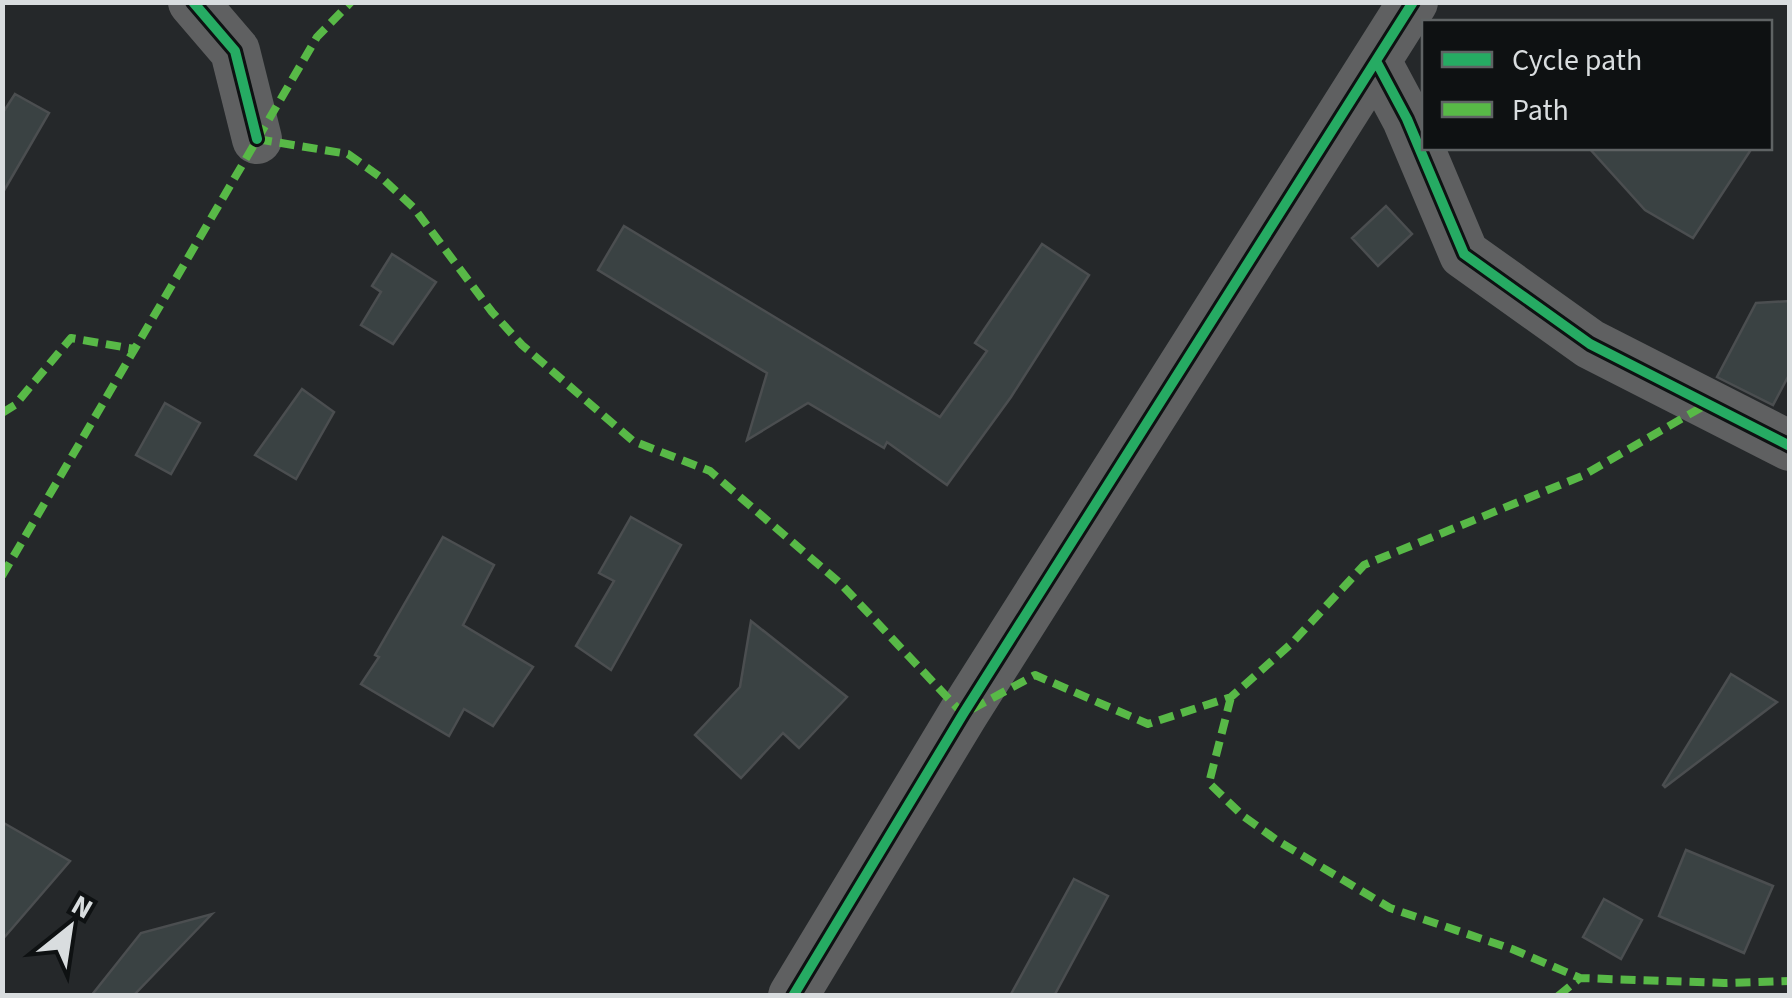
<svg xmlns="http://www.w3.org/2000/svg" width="1792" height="998" viewBox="0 0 1792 998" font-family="'Source Sans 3',sans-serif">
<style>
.building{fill:#3a4243;stroke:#4b4e50;stroke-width:2.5}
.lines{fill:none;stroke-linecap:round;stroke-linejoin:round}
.minor{stroke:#5f6061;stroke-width:50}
.quiet{stroke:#58b947;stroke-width:8;stroke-dasharray:15 8;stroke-linecap:butt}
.cycleway-casing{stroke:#0e1112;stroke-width:16}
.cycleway{stroke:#26ab63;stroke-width:10}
</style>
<rect width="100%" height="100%" fill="#25282a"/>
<!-- building -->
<path class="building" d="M15 94 49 113 2 194V114Z
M1589 148H1752L1693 238 1645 210Z
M1386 206 1412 234 1378 266 1352 238Z
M624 226 940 417 987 351 975 343 1042 244 1089 275 1011 397 947 485 887 442 884 448 808 403 747 440 767 373 598 270Z
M392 254 436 282 393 344 361 325 381 292 372 286Z
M1790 301V373L1773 405 1717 377 1756 303Z
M302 389 334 412 296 479 255 455Z
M165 403 200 423 171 474 136 455Z
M631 517 681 545 611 670 576 646 614 581 599 573Z
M443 537 494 565 463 625 533 667 493 726 464 709 449 736 361 684 379 657 375 655Z
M751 621 847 697 799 748 783 733 741 778 695 735 740 687Z
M1731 674 1777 702 1665 787 1663 785Z
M2 822 70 861 2 940Z
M1686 850 1773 886 1744 953 1659 916Z
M1074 879 1108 896 1054 996H1010Z
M1604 899 1642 920 1621 959 1583 937Z
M212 914 133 996H91L141 933Z"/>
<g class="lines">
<!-- minor -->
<path class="minor" d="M193 2 235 51 257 139
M1376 61 1407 119 1464 254 1590 344 1790 446
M793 996 963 714 1413 2"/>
<!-- quiet -->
<path class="quiet" d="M257 139 348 154 383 179 414 208 492 312 522 345 633 441 710 471 841 584 963 714 1035 675 1148 724 1231 697 1292 643 1364 565 1582 476 1709 403
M2 413 15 405 71 338 134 349
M2 576 317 37 351 2
M1231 697 1209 783 1243 816 1278 841 1390 908 1512 949 1580 978
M1558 996 1580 978 1724 983 1790 981"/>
<defs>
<path id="cycleway" d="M193 2 235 51 257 139
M1376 61 1407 119 1464 254 1590 344 1790 446
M793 996 963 714 1413 2"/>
</defs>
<!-- cycleway casing -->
<use href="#cycleway" class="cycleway-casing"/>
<!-- cycleway -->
<use href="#cycleway" class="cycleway"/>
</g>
<!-- border -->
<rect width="1792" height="998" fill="none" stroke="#d9dddf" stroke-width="10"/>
<!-- legend -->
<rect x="1422" y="20" width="350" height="130" fill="#0e1112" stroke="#5f6364" stroke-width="2.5"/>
<rect x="1442" y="52" width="50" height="15" fill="#26ab63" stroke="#5f6364" stroke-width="2.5"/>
<text x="1512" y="70" font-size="30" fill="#d9dddf">Cycle path</text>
<rect x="1442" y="102" width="50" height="15" fill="#58b947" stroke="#5f6364" stroke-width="2.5"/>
<text x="1512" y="120" font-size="30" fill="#d9dddf">Path</text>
<!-- north arrow -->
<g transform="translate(70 928) rotate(30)" stroke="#0e1112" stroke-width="8" paint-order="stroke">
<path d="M0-8L18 38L0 25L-18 38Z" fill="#d9dddf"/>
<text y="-15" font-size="28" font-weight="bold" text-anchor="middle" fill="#d9dddf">N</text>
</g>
</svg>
